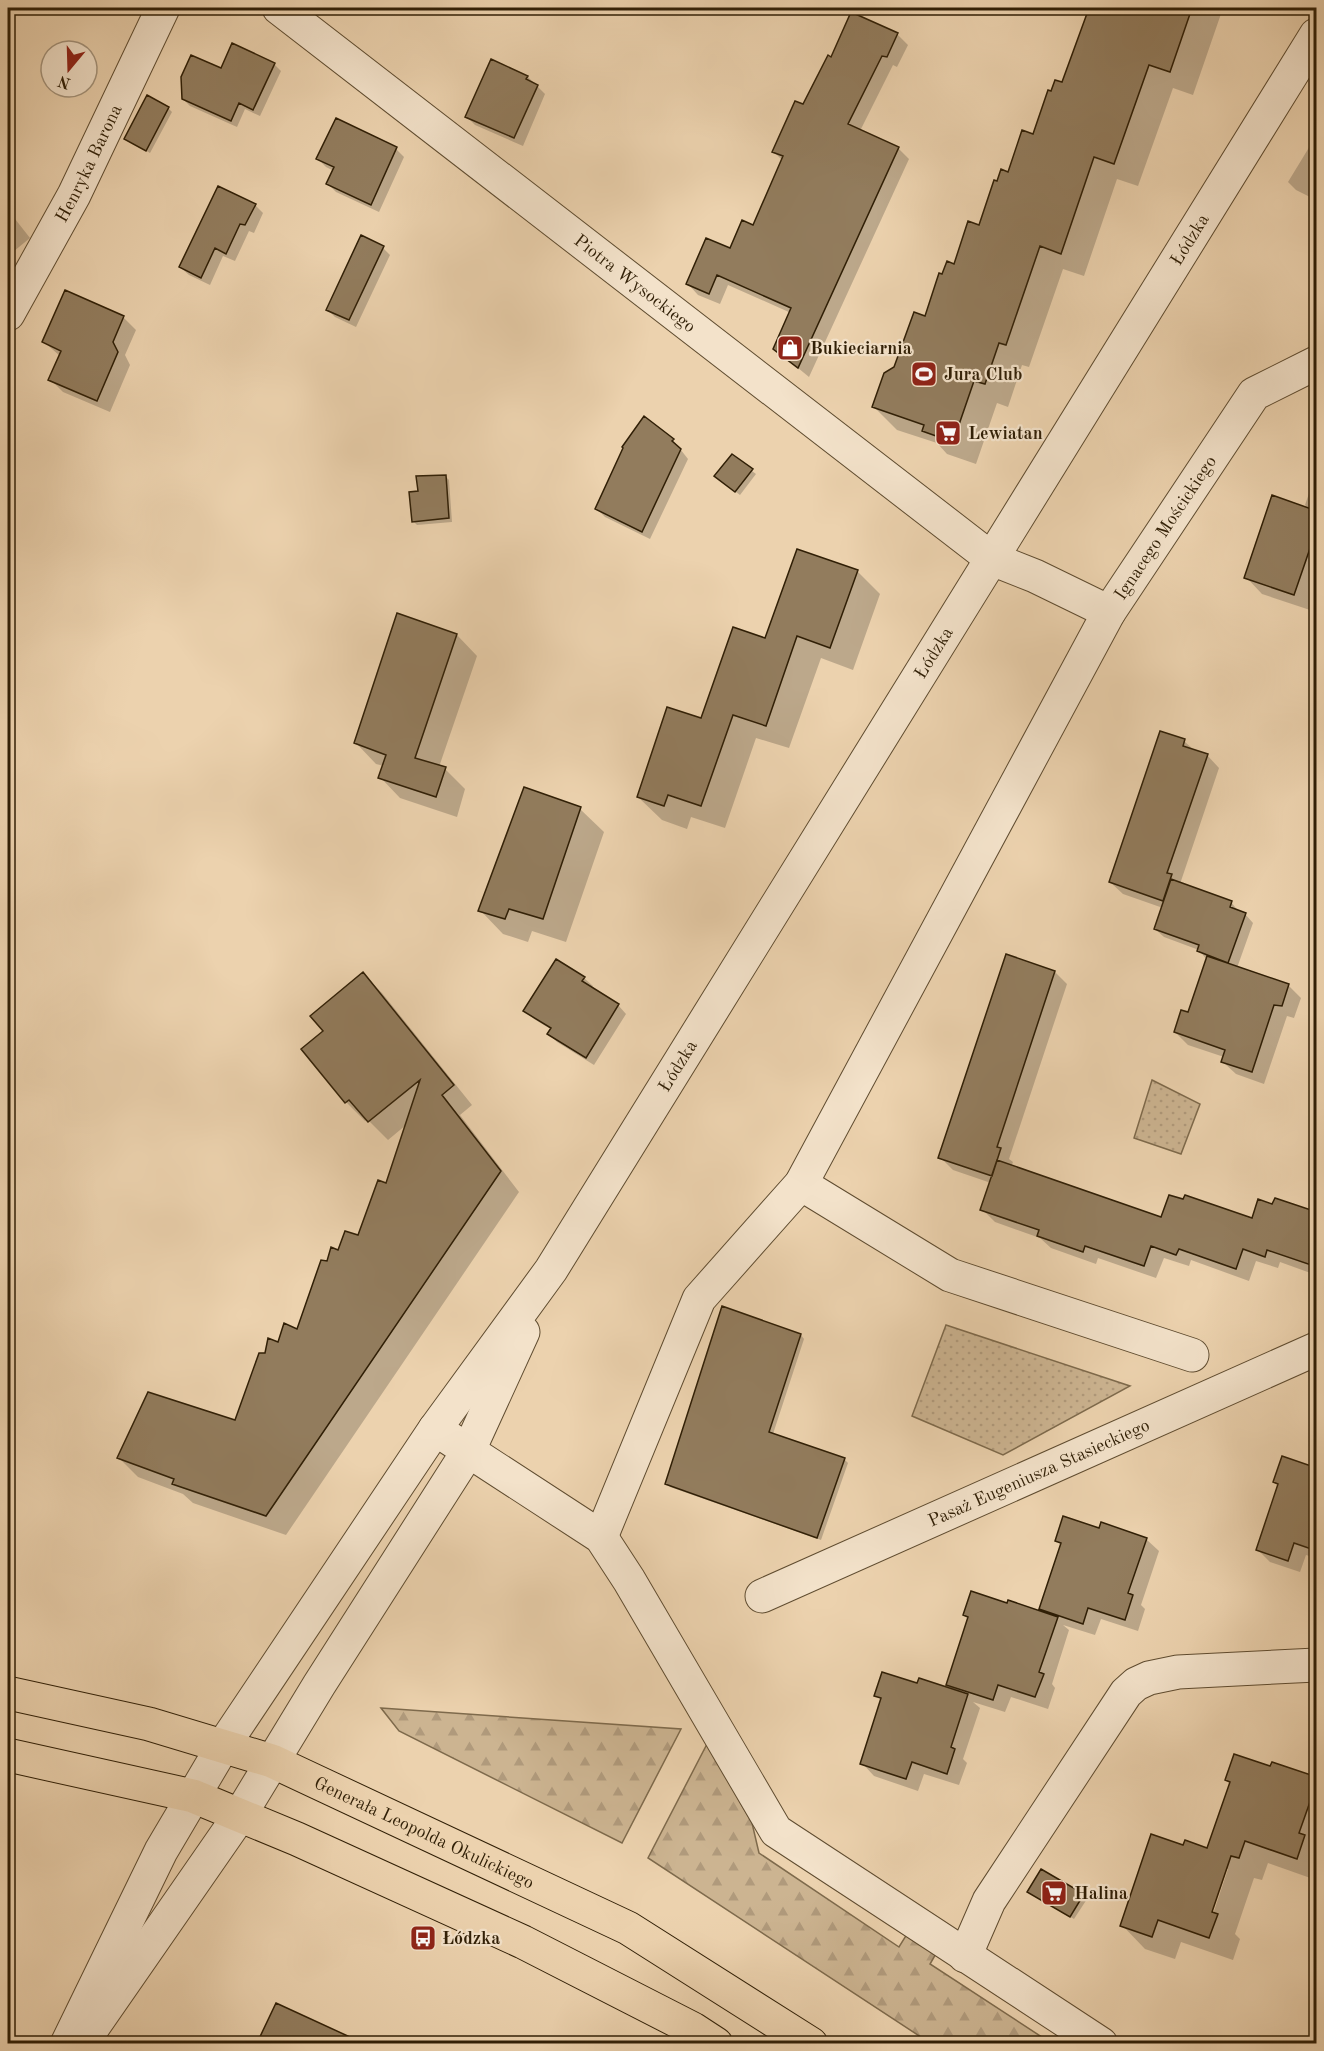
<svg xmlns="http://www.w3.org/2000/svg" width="1324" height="2051" viewBox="0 0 1324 2051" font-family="'Old Standard TT',serif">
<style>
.forest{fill:url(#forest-firs);stroke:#7e6a4c;stroke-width:1.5}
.park{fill:url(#park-dots);stroke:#7e6a4c;stroke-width:1.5}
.shadow{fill:#0003;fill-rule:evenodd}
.building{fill:#927c5d;stroke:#301f06;stroke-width:1.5}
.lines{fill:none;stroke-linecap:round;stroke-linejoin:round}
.minor-casing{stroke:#5f4c30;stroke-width:35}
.major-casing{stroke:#301f06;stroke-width:35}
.minor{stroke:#f3e2ca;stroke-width:33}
.major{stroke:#ecd2ae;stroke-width:33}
.labels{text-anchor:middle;stroke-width:4.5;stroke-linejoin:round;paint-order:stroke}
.street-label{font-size:18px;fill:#301f06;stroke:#f3e2ca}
.poi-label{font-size:18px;font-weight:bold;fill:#301f06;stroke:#f3e2ca;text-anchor:start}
</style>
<defs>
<pattern id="forest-firs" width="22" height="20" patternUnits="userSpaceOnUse" patternTransform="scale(1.5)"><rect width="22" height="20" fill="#ccb491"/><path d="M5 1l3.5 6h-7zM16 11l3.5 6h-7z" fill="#b09a7c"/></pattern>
<pattern id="park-dots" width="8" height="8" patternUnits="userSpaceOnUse" patternTransform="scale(1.5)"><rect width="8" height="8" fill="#ccb491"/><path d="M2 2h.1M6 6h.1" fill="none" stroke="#b09a7c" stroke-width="1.8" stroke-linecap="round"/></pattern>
</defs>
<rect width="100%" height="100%" fill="#ecd2ae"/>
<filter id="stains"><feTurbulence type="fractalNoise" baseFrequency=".00333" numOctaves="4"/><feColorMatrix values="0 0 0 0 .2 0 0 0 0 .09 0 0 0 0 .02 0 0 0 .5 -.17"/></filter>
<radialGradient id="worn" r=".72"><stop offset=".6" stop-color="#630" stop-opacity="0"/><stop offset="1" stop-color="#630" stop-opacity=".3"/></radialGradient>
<!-- forest -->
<path class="forest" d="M381 1708 681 1729 622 1843 399 1731Z
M707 1744 752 1823 759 1853 899 1947 912 1926 941 1945 930 1964 1051 2043H930L648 1858Z"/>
<!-- park -->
<path class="park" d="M1152 1080 1200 1104 1181 1154 1134 1138Z
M946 1325 1130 1386 1003 1455 912 1416Z"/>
<!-- shadow -->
<path class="shadow" d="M1102 8H1223L1193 95 1173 88 1138 186 1117 179 1084 276 1063 269 1029 367 1022 365 1008 407 997 403 976 464 947 454 937 443 897 430 874 407 926 318 943 276 955 265 979 227 998 182 1009 174 1034 136 1052 93 1063 84 1089 47Z
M897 34 908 45 897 67 893 65 860 131 898 148 909 159 809 377 775 349 791 313 728 285 720 304 698 295 688 284 730 250 754 227 783 161 774 152 832 59Z
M492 61 528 77 545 94 523 146 475 125 467 117Z
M274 64 281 71 260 116 245 109 237 127 190 106 183 99 221 70Z
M168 108 172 112 150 153 126 139Z
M1316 136V200L1296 190 1288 182Z
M396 149 404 157 379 212 336 192 328 184 334 171 326 167 318 159Z
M255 205 263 213 254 233 249 231 235 261 223 256 210 285 189 275 180 267Z
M8 210 30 238 8 256Z
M383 248 390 255 356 327 335 317 328 310Z
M123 317 136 330 125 355 130 365 110 412 63 392 50 379 60 356 44 342Z
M673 440 688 459 650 539 605 517 597 509Z
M732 456 756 474 740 495 720 480Z
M1316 473V592L1310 610 1262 594 1246 577 1310 510 1305 505Z
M445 476 449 480 452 522 417 525 413 521 419 493Z
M857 571 880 594 853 670 821 658 789 748 756 738 725 828 691 817 687 829 662 820 638 797 702 719Z
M457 635 477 656 439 767 445 769 465 789 457 817 400 798 380 777 384 766 376 764 356 743Z
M1184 741 1195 751 1207 755 1219 768 1180 884 1231 902 1239 912 1245 914 1253 923 1237 968 1288 985 1301 998 1294 1018 1287 1016 1264 1084 1236 1074 1223 1062 1224 1057 1188 1045 1175 1032 1189 1014 1207 960 1199 950 1164 937 1155 929 1163 908 1123 894 1110 882Z
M580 809 604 832 566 942 532 931 528 942 503 934 480 910Z
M557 961 584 978 593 986 591 988 618 1005 626 1014 594 1065 557 1042 549 1034 552 1030 534 1019 525 1011Z
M1055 972 1067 984 1009 1159 1013 1162 1011 1167 1162 1219 1253 1220 1273 1206 1316 1214V1275L1280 1262 1278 1268 1256 1261 1249 1281 1191 1260 1189 1266 1164 1258 1156 1278 1098 1258 1096 1264 1051 1248 1040 1238 995 1222 982 1209 991 1183 953 1170 940 1157Z
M363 974 382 993 472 1105 460 1115 519 1192 286 1535 193 1503 183 1494 138 1477 119 1458 236 1422 266 1354 298 1331 328 1263 359 1237 386 1185 406 1125 388 1140 367 1119 365 1121 346 1102 325 1031Z
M801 1335 804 1339 773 1434 844 1459 848 1463 821 1540 670 1487 667 1483Z
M1316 1469V1558L1306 1555 1300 1572 1270 1562 1257 1549 1279 1486 1275 1482Z
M1100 1530 1146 1539 1159 1551 1141 1605 1145 1609 1138 1631 1101 1619 1095 1635 1063 1625 1069 1630 1052 1684 1055 1688 1048 1709 1011 1697 1005 1712 973 1702 980 1708 963 1759 967 1763 959 1785 924 1774 918 1791 874 1776 862 1763 882 1701 876 1695 918 1685 954 1691 948 1685 969 1619 965 1615H1047L1041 1609 1062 1546 1057 1541Z
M1271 1768 1316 1778V1880L1268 1863 1262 1880 1254 1878 1235 1934 1240 1939 1233 1960 1181 1942 1175 1959 1145 1949 1122 1925 1184 1847 1208 1850 1231 1784 1226 1779ZM1225 1869H1228L1211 1920 1208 1919Z
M1033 1895 1083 1896 1087 1899 1074 1919Z
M276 2005 350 2039 354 2044H258Z"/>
<!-- building -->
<path class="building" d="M1089 8H1192L1170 72 1149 65 1114 164 1094 157 1061 254 1040 246 1006 345 999 343 985 384 974 381 953 442 922 431 924 425 872 407 884 373 894 367 914 312 925 316 939 273 942 274 947 261 954 264 968 221 979 225 994 180 997 181 1001 169 1008 172 1022 130 1033 134 1048 90 1051 91 1055 80 1062 82Z
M851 12 898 33 887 57 882 56 848 124 899 147 798 368 773 349 791 308 717 275 709 294 686 284 706 238 730 248 742 220 753 225 783 156 772 152 795 101 803 104 828 55 831 57Z
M232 43 275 63 253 110 239 103 231 121 182 99 181 77 191 55 221 68Z
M491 59 528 76 526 79 538 85 514 138 465 117Z
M147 95 169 107 146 151 124 139Z
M336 118 397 147 371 205 326 184 334 167 316 159Z
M218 186 256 204 245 225 240 224 226 254 215 248 201 278 179 267Z
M361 235 384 246 349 320 326 310Z
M65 290 124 316 113 342 118 352 97 401 48 380 61 351 42 342Z
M644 416 674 439 672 441 681 449 642 532 595 509 623 448 622 447Z
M732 454 753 469 735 492 714 476Z
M446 475 449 518 412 522 409 492 418 491 416 476Z
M1272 495 1317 511V528L1294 595 1244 578Z
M797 549 858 570 830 648 797 636 766 726 733 715 701 806 668 795 664 806 637 797 667 707 701 718 733 627 765 638Z
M397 613 457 634 415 758 446 767 436 797 378 778 386 755 354 743Z
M1160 731 1185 739 1183 746 1208 754 1167 873 1172 874 1163 901 1109 882Z
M524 787 581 807 543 919 509 909 505 919 478 911Z
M1171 879 1232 901 1230 907 1246 913 1228 963 1197 951 1199 945 1154 929Z
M1006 954 1055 971 997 1147 1001 1148 992 1176 938 1158Z
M1207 956 1289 984 1282 1006 1274 1005 1252 1072 1221 1062 1225 1050 1174 1032 1181 1010 1188 1012Z
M556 959 585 977 582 981 619 1004 586 1058 547 1034 551 1028 523 1011Z
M363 972 454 1085 442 1095 501 1171 266 1516 172 1484 174 1479 117 1458 148 1392 235 1420 259 1353H265L268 1338 278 1342 284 1323 297 1329 321 1260 327 1261 331 1247 338 1250 345 1231 358 1235 378 1180 386 1183 420 1080 368 1122 349 1100 345 1103 301 1049 323 1031 310 1016Z
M997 1160 1161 1217 1169 1195 1183 1199 1185 1195 1252 1218 1258 1199 1272 1204 1275 1198 1317 1212V1267L1267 1250 1265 1257 1243 1249 1236 1269 1179 1249 1176 1255 1151 1246 1144 1266 1085 1246 1083 1252 1037 1236 1039 1230 980 1210Z
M722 1306 801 1334 769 1432 845 1458 817 1538 665 1484Z
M1282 1456 1317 1468V1551L1294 1543 1288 1561 1256 1550 1278 1484 1273 1482Z
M1063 1516 1099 1528 1101 1522 1147 1538 1128 1593 1133 1595 1125 1620 1088 1608 1083 1624 1039 1609 1061 1543 1055 1541Z
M971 1591 1007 1603 1008 1600 1058 1617 1039 1672 1044 1674 1035 1697 998 1685 993 1700 946 1685 968 1617 963 1615Z
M882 1672 917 1683 919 1678 968 1694 951 1747 955 1749 947 1774 912 1762 906 1779 860 1764 881 1698 874 1696Z
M1234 1754 1270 1766 1272 1762 1317 1777V1782L1299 1833 1305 1835 1297 1859 1245 1841 1239 1858 1231 1856 1212 1912 1218 1914 1209 1938 1158 1920 1152 1937 1120 1926 1151 1834 1183 1845 1185 1840 1207 1848 1230 1782 1225 1780Z
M1041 1869 1084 1894 1070 1917 1027 1892Z
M276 2003 363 2043H257Z"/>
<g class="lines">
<defs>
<g id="minor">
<path id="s1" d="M279 8 992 559 1035 576 1109 612"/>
<path id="s2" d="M8 314 74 195 163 8"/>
<path d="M801 1184 950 1275 1192 1355"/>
<path d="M435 1429 601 1537 629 1580 776 1831 1101 2044"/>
<path id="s3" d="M601 1537 699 1299 801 1184 1109 612 1254 394 1316 363"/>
<path id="s4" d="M762 1596 1316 1349"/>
<path d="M965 1956 989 1901 1126 1693 1136 1684 1149 1678 1178 1672 1316 1665"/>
<path d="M93 2027 240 1815 319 1685 469 1450 523 1332"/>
<path id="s5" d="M67 2044 161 1851 223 1746 435 1429 551 1270 1316 35"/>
</g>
<g id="major">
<path id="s6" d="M8 1693 149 1724 272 1761 628 1928 811 2044"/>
<path d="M8 1755 193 1796 297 1839 523 1942 693 2029 716 2044"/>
</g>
</defs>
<!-- minor casing -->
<use href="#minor" class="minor-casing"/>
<!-- major casing -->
<use href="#major" class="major-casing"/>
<!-- minor -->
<use href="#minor" class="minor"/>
<!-- major -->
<use href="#major" class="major"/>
</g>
<!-- icons -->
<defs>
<symbol id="shop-square" viewBox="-11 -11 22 22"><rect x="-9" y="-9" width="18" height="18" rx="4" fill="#8f2418" stroke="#f3e2ca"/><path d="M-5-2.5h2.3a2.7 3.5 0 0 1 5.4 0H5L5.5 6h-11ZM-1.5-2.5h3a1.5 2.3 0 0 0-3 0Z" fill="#fff"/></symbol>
<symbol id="stadium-square" viewBox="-11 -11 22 22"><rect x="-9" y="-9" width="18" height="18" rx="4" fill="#8f2418" stroke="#f3e2ca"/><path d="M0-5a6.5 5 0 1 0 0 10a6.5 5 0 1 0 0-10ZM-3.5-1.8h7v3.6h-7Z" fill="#fff"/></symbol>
<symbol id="supermarket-square" viewBox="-11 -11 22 22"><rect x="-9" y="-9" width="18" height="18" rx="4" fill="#8f2418" stroke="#f3e2ca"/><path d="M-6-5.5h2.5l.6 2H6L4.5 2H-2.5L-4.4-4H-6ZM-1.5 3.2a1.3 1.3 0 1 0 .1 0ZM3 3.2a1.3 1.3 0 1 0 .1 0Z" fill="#fff"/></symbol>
<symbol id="bus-square" viewBox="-11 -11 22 22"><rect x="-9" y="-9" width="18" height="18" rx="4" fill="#8f2418" stroke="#f3e2ca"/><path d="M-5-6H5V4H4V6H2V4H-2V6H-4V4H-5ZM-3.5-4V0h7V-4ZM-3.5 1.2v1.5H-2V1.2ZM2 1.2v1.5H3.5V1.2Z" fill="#fff"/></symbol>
</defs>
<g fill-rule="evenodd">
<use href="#shop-square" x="775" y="333" width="30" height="30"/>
<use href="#stadium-square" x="909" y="359" width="30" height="30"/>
<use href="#supermarket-square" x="933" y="418" width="30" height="30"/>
<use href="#supermarket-square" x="1039" y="1878" width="30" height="30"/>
<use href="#bus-square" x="408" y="1923" width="30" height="30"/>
</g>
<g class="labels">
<!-- street labels -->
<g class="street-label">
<text dy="6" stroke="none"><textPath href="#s2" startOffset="171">Henryka Barona</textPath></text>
<text dy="6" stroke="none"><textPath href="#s5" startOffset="2127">Łódzka</textPath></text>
<text dy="6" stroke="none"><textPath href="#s1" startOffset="450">Piotra Wysockiego</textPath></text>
<text dy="6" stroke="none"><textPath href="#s3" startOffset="1162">Ignacego Mościckiego</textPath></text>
<text dy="6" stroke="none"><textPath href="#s5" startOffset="1641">Łódzka</textPath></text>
<text dy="6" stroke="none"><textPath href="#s5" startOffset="1155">Łódzka</textPath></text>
<text dy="6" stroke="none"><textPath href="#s4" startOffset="303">Pasaż Eugeniusza Stasieckiego</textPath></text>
<text dy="6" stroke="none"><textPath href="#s6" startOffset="441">Generała Leopolda Okulickiego</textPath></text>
</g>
<!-- poi labels -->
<g class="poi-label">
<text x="810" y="354">Bukieciarnia</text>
<text x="944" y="380">Jura Club</text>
<text x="968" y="439">Lewiatan</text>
<text x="1074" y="1899">Halina</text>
<text x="442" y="1944">Łódzka</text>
</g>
</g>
<!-- margin -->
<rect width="1324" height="2051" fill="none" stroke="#ecd2ae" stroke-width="30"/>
<rect x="9" y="9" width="1306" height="2033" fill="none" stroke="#301f06" stroke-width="3"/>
<rect x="15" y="15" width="1294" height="2021" fill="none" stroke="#301f06" stroke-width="1.5"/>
<!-- north arrow -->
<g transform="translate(69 69) rotate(199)"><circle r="28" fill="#f3e2ca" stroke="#a5947c" stroke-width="1.5"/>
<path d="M0-4.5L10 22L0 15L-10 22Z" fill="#8f2418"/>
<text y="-9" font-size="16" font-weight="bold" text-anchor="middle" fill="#301f06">N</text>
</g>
<rect width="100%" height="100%" filter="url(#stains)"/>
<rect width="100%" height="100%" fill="url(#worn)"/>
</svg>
